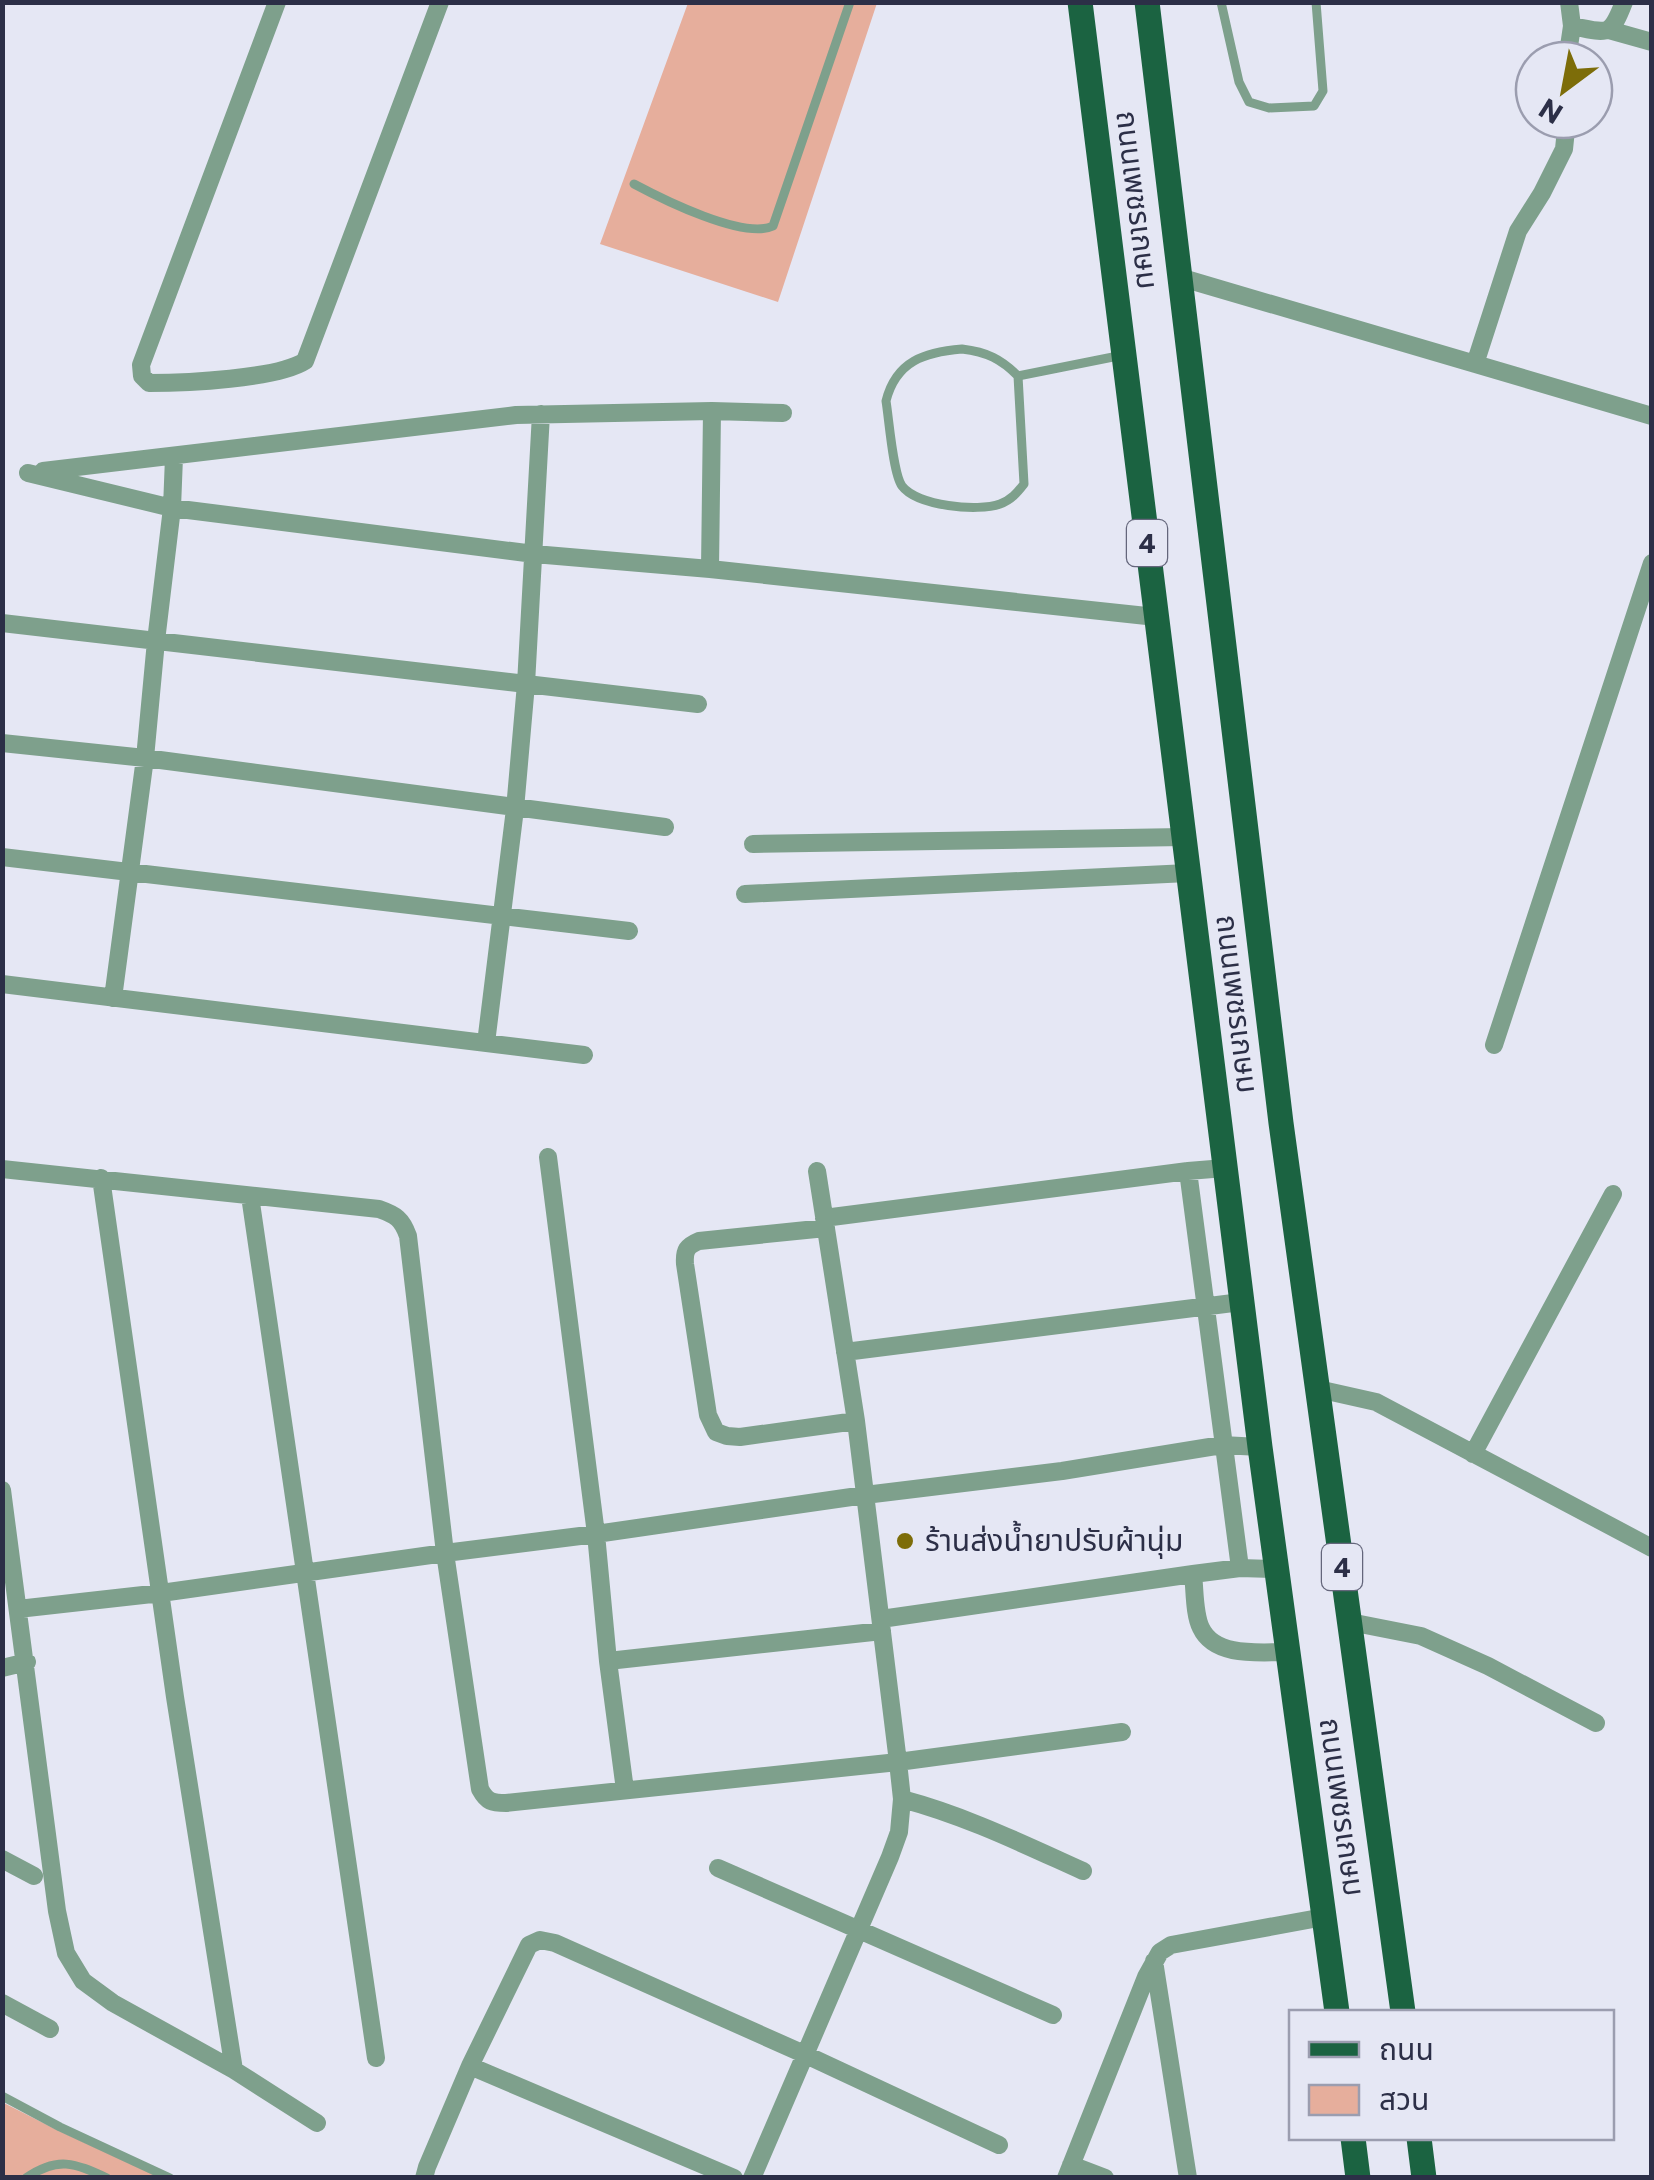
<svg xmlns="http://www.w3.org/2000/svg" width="1654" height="2180" viewBox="0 0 1654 2180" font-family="Commissioner,'Noto Sans Thai',sans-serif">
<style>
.green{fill:#e6ae9c}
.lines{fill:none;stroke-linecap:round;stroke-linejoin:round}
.lane{stroke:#7ea08c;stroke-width:9}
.street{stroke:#7ea08c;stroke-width:18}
.primary{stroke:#1b6341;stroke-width:25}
.poi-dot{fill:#7d6d09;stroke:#e5e7f4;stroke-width:4}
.labels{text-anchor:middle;stroke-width:10;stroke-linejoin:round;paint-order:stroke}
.shield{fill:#e5e7f4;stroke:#64667b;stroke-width:2.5}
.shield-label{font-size:28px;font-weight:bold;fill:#2c2f47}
.street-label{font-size:30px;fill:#2c2f47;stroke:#e5e7f4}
.poi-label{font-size:30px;fill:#2c2f47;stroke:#e5e7f4;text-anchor:start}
</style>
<rect width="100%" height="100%" fill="#e5e7f4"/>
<!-- green -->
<path class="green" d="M688 3H877L778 302 600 244Z
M2 2102 57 2130 159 2177H3Z"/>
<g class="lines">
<!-- lane -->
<path class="lane" d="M1221 2 1239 82 1249 102 1269 108 1314 106 1323 91 1316 2
M634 184C662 199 744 240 773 226L850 2
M962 349C987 352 1001 359 1018 376L1024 484C1017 493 1011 500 1000 504 978 512 917 506 902 486 893 474 889 419 886 401 896 361 925 352 962 349Z
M1018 376 1123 355
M2 2096 60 2127 170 2178
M26 2178C58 2156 74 2163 107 2178"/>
<!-- street -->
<path class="street" d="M277 2 141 365 142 376 149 383C185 383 277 379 305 361L440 2
M1572 26C1608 33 1610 38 1624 2
M1609 30 1652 42
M1567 60 1572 26 1569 2
M1179 277 1652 416
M1475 364 1518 231 1542 193 1564 149 1567 120
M43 471 516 415 712 411 783 413
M28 473 172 508 534 554 710 569 1156 617
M710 569 712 411
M2 623 698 704
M2 743 145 758 665 827
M753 844 1183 837
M2 857 629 931
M745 894 1188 873
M2 984 584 1055
M113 998 145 758 156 641 172 508 174 457
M486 1043 515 809 526 684 541 414
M1494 1045 1652 563
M548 1157 596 1534 608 1661 625 1790
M2 1169 379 1209C396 1215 402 1219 408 1236L445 1553 480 1789C487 1802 492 1803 506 1803L898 1762 902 1799
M817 1171 856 1421 898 1762 1122 1732
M1188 1171 1240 1568
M101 1178 175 1697 234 2070
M250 1196 376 2058
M824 1218 1188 1171 1225 1168
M826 1228 699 1241C687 1246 684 1250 685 1264L708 1415 716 1432 727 1436 740 1437 856 1421
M845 1352 1241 1302
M1318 1389 1376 1402 1652 1548
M1473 1454 1613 1194
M2 1490 57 1911 66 1953 83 1981 113 2003 234 2070 317 2123
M1193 1574C1195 1591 1194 1614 1201 1628 1215 1658 1261 1652 1288 1652
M18 1609 161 1593 445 1553 596 1534 865 1495 1062 1471 1222 1445 1260 1447
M881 1619 1193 1574 1240 1568 1276 1569
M1350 1622 1421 1636 1488 1666 1596 1723
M608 1661 882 1631
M2 1668 27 1662
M2 1859 34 1876
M718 1868 1053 2015
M1154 1961 1188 2178
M2 2003 50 2029
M470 2066 734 2178
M1071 2165 1105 2178
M424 2178 427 2167 470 2066 529 1945 540 1940 555 1943 804 2054 999 2145
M752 2178 890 1857 899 1832 902 1799C966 1816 1023 1844 1083 1871
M1066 2178 1146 1977 1160 1952 1171 1945 1324 1917"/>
<!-- primary -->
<path class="primary" d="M1080 2 1260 1447 1337 2012
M1147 2 1281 1123 1403 2012
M1353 2138 1358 2178
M1419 2138 1424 2178"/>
</g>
<!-- markers -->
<circle class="poi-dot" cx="905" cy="1541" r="10"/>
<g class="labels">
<!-- shield labels -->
<g class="shield">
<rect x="1127" y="520" width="40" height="46" rx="8"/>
<rect x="1322" y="1544" width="40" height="46" rx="8"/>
</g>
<g class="shield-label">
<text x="1147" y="553">4</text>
<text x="1342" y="1577">4</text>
</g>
<!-- street labels -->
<g class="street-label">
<text transform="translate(1137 200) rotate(83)" y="10">ถนนเพชรเกษม</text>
<text transform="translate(1237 1004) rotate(83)" y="10">ถนนเพชรเกษม</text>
<text transform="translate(1342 1807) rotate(82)" y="10">ถนนเพชรเกษม</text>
</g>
<!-- poi labels -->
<g class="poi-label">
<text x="925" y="1551">ร้านส่งน้ำยาปรับผ้านุ่ม</text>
</g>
</g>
<!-- border -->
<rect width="1654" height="2180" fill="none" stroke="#2c2f47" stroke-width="10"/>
<!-- legend -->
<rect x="1289" y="2010" width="325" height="130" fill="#e5e7f4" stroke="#9b9daf" stroke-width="2.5"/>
<rect x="1309" y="2042" width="50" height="15" fill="#1b6341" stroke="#9b9daf" stroke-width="2.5"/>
<text x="1379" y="2060" font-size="30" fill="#2c2f47">ถนน</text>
<rect x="1309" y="2085" width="50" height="30" fill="#e6ae9c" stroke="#9b9daf" stroke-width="2.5"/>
<text x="1379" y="2110" font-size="30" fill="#2c2f47">สวน</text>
<!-- north arrow -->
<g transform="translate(1564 90) rotate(212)"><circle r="48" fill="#e5e7f4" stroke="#9b9daf" stroke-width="2.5"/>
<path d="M0-8L18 38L0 25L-18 38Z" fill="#7d6d09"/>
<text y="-15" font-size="28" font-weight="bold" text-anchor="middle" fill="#2c2f47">N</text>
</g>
</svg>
